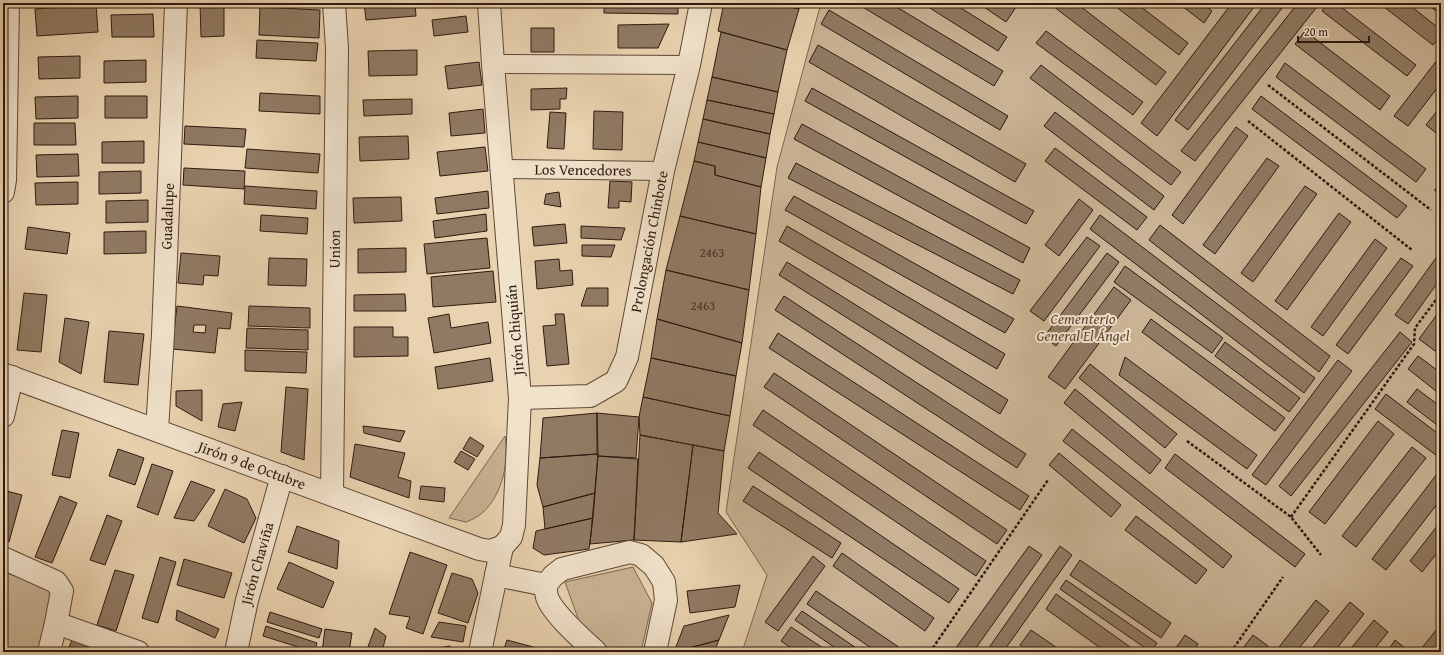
<svg xmlns="http://www.w3.org/2000/svg" width="1444" height="655" viewBox="0 0 1444 655" font-family="'Gentium Book Plus',serif">
<style>
.green{fill:#c9b394;stroke:#7c6652}
.building{fill:#907a63;stroke:#2f1a11;fill-rule:evenodd}
.lines{fill:none;stroke-linecap:round;stroke-linejoin:round}
.pedestrian-casing{stroke:#5e4838;stroke-width:20}
.minor-casing{stroke:#5e4838;stroke-width:24}
.tertiary-casing{stroke:#5e4838;stroke-width:24}
.path{stroke:#2f1a11;stroke-width:2.5;stroke-dasharray:3 2;stroke-linecap:butt}
.pedestrian{stroke:#f1e2cb;stroke-width:18}
.minor{stroke:#f1e2cb;stroke-width:22}
.tertiary{stroke:#f1e2cb;stroke-width:22}
.labels{text-anchor:middle;stroke-width:4;stroke-linejoin:round;paint-order:stroke}
.number-label{font-size:13px;fill:#473226}
.street-label{font-size:15px;fill:#2f1a11;stroke:#f1e2cb}
.park-label{font-size:15px;font-style:italic;fill:#5d4838;stroke:#f1e2cb}
</style>
<rect width="100%" height="100%" fill="#e9d2af"/>
<filter id="stains"><feTurbulence type="fractalNoise" baseFrequency=".005" numOctaves="4"/><feColorMatrix values="0 0 0 0 .2 0 0 0 0 .09 0 0 0 0 .02 0 0 0 .5 -.17"/></filter>
<radialGradient id="worn" r=".72"><stop offset=".6" stop-color="#630" stop-opacity="0"/><stop offset="1" stop-color="#630" stop-opacity=".3"/></radialGradient>
<!-- green -->
<path class="green" d="M821 3H1441V652H741L744 646 767 575 726 512 777 167Z
M505 436C509 461 503 495 482 513 478 517 471 520 466 522L449 518Z
M633 567 652 603 641 652H612L579 621 565 582Z
M3 572 50 588 56 596 41 652H9L3 650Z"/>
<!-- building -->
<path class="building" d="M59 3H96L98 32 37 36 35 9 59 7Z
M200 3H224V36L201 37Z
M364 3H415L416 16 366 20Z
M604 3H678V14L604 13Z
M724 3H776L799 9 787 50 718 31Z
M776 3H801L799 9Z
M856 3H890L1003 71 994 86Z
M922 3H953L1007 37 998 51Z
M978 3H1010L1016 7 1006 22Z
M1049 3H1076L1166 72 1156 85Z
M1111 3H1136L1188 43 1179 55Z
M1178 3H1202L1212 11 1204 23Z
M1232 3H1257L1157 136 1141 123Z
M1266 3H1286L1188 130 1175 120Z
M1298 3H1320L1195 161 1181 151Z
M1328 3H1336L1416 65 1407 76 1322 11Z
M1379 3H1407L1441 30V35L1433 45Z
M1426 3H1441V15Z
M260 7 320 10 319 38 259 35Z
M829 10 1008 116 1000 130 821 24Z
M153 14 154 37H112L111 15Z
M466 16 468 32 434 36 432 20Z
M669 24 658 48H618V25Z
M531 28H554V52H531Z
M1046 31 1143 102 1133 115 1036 43Z
M1305 31 1390 96 1380 110 1295 44Z
M721 32 787 50 778 92 712 77Z
M257 40 318 43 316 61 256 58Z
M818 45 1026 164 1015 182 809 62Z
M417 50V75L369 76 368 51Z
M1441 55V83L1408 126 1394 116Z
M80 56V78L39 79 38 57Z
M146 60V82L104 83V61Z
M479 62 482 85 448 89 445 66Z
M1285 63 1426 169 1416 182 1276 77Z
M1041 65 1181 172 1171 185 1030 78Z
M712 77 778 92 774 114 707 100Z
M567 88 566 99H560V109L531 110V89Z
M812 88 1034 211 1026 224 805 101Z
M260 93 320 96V114L259 111Z
M78 96V118L36 119 35 97Z
M105 96H147V118H105Z
M1261 96 1407 206 1397 218 1252 109Z
M412 99V114L364 116 363 100Z
M707 100 774 114 770 134 703 119Z
M1441 106V134L1440 136 1426 125Z
M483 109 485 133 451 136 449 113Z
M594 111 623 112 622 150 593 149Z
M550 112 566 113 564 149 547 148Z
M1055 112 1164 196 1154 210 1044 126Z
M703 119 770 134 766 158 698 142Z
M34 123H75L76 145H34Z
M802 124 1030 248 1023 263 794 139Z
M185 126 246 129 244 147 184 144Z
M1236 127 1248 136 1183 224 1172 215Z
M408 136 409 159 360 161 359 137Z
M144 141V163H102V142Z
M698 142 766 158 761 187 715 175V166L694 161Z
M485 147 488 171 440 176 437 152Z
M1055 148 1147 217 1137 230 1045 161Z
M247 149 320 154 318 173 245 168Z
M78 154 79 176 37 177 36 155Z
M1267 158 1279 166 1215 254 1203 245Z
M694 161 715 166V175L761 187 756 234 680 216Z
M796 163 1020 280 1013 294 788 178Z
M184 168 245 171 244 189 183 185Z
M141 171V193L99 194V172Z
M610 181 632 182 631 202 619 201V208H608Z
M78 182V204L36 205 35 183Z
M245 186 317 191 316 209 244 204Z
M1305 186 1317 194 1253 282 1241 273Z
M488 191 489 208 437 214 435 198Z
M559 192 561 207 544 204 546 194Z
M794 196 1014 319 1005 333 785 210Z
M401 197 402 221 354 223 353 198Z
M1079 199 1093 210 1059 256 1045 245Z
M148 200V222L106 223V201Z
M1339 213 1351 222 1287 310 1275 301Z
M486 214 487 231 435 238 433 221Z
M261 215 308 218 307 234 260 231Z
M1100 215 1315 378 1304 393 1090 229Z
M680 216 756 234 749 290 666 270Z
M565 224 567 243 534 246 532 227Z
M1160 225 1330 356 1319 372 1149 240Z
M581 226 625 228 621 240 581 238Z
M787 226 1005 354 997 369 779 241Z
M28 227 70 233 67 254 25 249Z
M146 231V253L104 254V232Z
M1087 237 1100 246 1044 321 1030 311Z
M487 238 490 268 427 274 424 244Z
M1375 239 1387 248 1323 336 1311 327Z
M582 245H615L611 257 582 256Z
M406 248V272L358 273V249Z
M1441 251V278L1408 324 1395 315Z
M181 253 220 256 218 276 204 275 203 285 178 283Z
M1107 253 1119 262 1056 346 1044 337Z
M269 258 307 259 306 286 268 285Z
M1401 258 1413 266 1348 354 1336 345Z
M559 259 560 271 572 270 573 285 537 289 535 261Z
M787 262 1008 400 1000 414 779 275Z
M1125 266 1223 338 1212 353 1114 282Z
M666 270 749 290 742 343 657 319Z
M493 271 496 302 433 307 431 277Z
M1114 287 1131 300 1065 389 1048 377Z
M587 288H608V306H581Z
M24 293 47 295 41 352 17 350Z
M405 294 406 311H354V295Z
M784 296 1026 454 1017 468 775 310Z
M177 306 232 313 230 329 218 328 215 353 172 349ZM194 325H206L205 333 193 332Z
M249 306 310 308V328L248 326Z
M1441 309V343L1435 351 1419 339Z
M449 314 451 328 488 322 491 343 434 353 428 318Z
M555 314H564L569 364 547 366 543 326 556 325Z
M65 318 89 322 81 374 59 362Z
M657 319 742 343 736 376 651 358Z
M1151 319 1285 418 1275 431 1142 332Z
M354 327H393V337H408V356L354 357Z
M247 328 308 330V350L246 348Z
M109 331 144 334 138 385 104 382Z
M1400 332 1412 342 1291 496 1279 486Z
M778 333 1029 496 1020 510 769 348Z
M1225 342 1300 398 1289 412 1215 356Z
M245 350 307 352 306 373 245 371Z
M1418 356 1441 373V395L1408 369Z
M1125 357 1257 455 1247 469 1119 375Z
M490 358 493 381 438 389 435 367Z
M651 358 736 376 730 416 643 397Z
M1338 360 1352 371 1266 485 1252 475Z
M1090 364 1177 434 1165 448 1079 378Z
M774 373 1007 530 997 544 764 387Z
M286 387 308 389 304 460 281 452Z
M1075 389 1161 460 1150 474 1064 403Z
M1417 389 1441 407V428L1407 402Z
M202 390V421L176 406V391Z
M1386 394 1441 436V459L1375 409Z
M643 397 730 416 724 451 640 435 639 417Z
M242 402 235 431 218 427 223 404Z
M763 410 986 561 976 576 753 425Z
M597 413V454L540 458 543 418Z
M597 413 639 417 636 458 598 456Z
M1378 421 1394 434 1325 524 1309 512Z
M363 426 405 431 400 442 364 433Z
M1072 429 1232 556 1223 568 1063 441Z
M62 430 79 433 70 478 52 475Z
M640 435 693 445 681 542 634 540Z
M470 437 484 446 477 457 463 449Z
M355 444 405 453 398 477 411 481 409 498 350 477Z
M693 445 724 451 718 513 737 534 681 542Z
M1412 447 1426 458 1356 547 1342 536Z
M118 449 144 458 135 485 109 476Z
M461 451 475 459 468 470 454 462Z
M759 452 959 589 949 603 748 468Z
M1059 453 1121 505 1111 517 1049 465Z
M598 454 595 493 543 507 537 485 540 458Z
M1175 454 1305 554 1295 567 1165 468Z
M598 456 638 459 634 540 590 544Z
M152 464 173 471 158 515 137 507Z
M1440 470 1441 499 1386 570 1372 559Z
M191 481 215 490 194 521 174 518Z
M421 486 445 488 444 502 419 499Z
M753 486 841 543 832 558 743 501Z
M225 489 247 499 256 518 244 543 208 526Z
M3 490 22 495 9 542 3 541Z
M595 493 593 518 545 529 543 507Z
M60 496 77 503 52 563 35 557Z
M107 515 122 521 105 565 90 560Z
M1136 516 1207 570 1196 584 1125 530Z
M593 518 589 549 544 555 533 548 536 531Z
M1441 521V548L1422 572 1410 561Z
M297 526 339 541 337 569 288 552Z
M1029 546 1042 555 973 652H953Z
M1060 546 1072 555 1003 652H986Z
M410 552 447 565 423 634 406 628 410 617 389 614Z
M842 553 934 618 925 631 833 566Z
M813 556 825 566 778 631 765 622Z
M160 557 176 562 158 623 142 618Z
M184 559 232 573 224 598 177 585Z
M1080 560 1171 623 1161 638 1070 575Z
M289 562 334 582 323 608 277 589Z
M115 570 134 575 116 631 97 625Z
M452 573 472 579 478 593 468 623 438 613Z
M1066 580 1157 643 1151 652 1060 589Z
M740 585 735 607 690 613 687 591Z
M816 591 906 652H877L807 604Z
M1056 594 1137 652H1106L1046 609Z
M1316 600 1329 611 1296 652H1275Z
M1350 602 1364 614 1334 652H1309Z
M177 610 219 629 215 638 176 620Z
M802 611 862 652H841L795 620Z
M270 612 322 629 319 638 267 622Z
M729 615 719 640 674 652 684 626Z
M1374 620 1388 632 1372 652H1348Z
M439 622 466 626 463 642 431 637Z
M1441 624V652H1425L1421 649Z
M266 626 317 643 314 652 263 636Z
M791 627 829 652H797L781 641Z
M375 628 386 636 382 652H366Z
M325 629 352 633 349 652H322Z
M1031 630 1063 652H1030L1020 645Z
M1185 635 1198 644 1192 652H1173Z
M1253 635 1268 646 1263 652H1240Z
M72 640 105 652H67Z
M507 640 537 648 536 652H503Z
M719 640 714 652H675Z
M1395 640 1410 652H1387Z
M450 646 449 652H419Z"/>
<g class="lines">
<defs>
<g id="pedestrian">
<path d="M493 64 689 65"/>
<path id="s1" d="M502 169 663 171"/>
</g>
<g id="minor">
<path d="M3 192 5 180 8 3"/>
<path id="s2" d="M3 374 479 549 490 551 502 547"/>
<path id="s3" d="M520 398 590 396 616 381 627 357 663 171 689 65 701 3"/>
<path d="M3 416 12 377"/>
<path id="s4" d="M157 430 163 334 176 3"/>
<path id="s5" d="M332 494 337 48 334 3"/>
<path d="M3 558 56 582 62 591 56 623 49 652"/>
<path d="M496 575 546 585 553 576 562 569 630 552 641 555 654 566 664 582 666 600 655 652"/>
<path d="M546 585C546 589 546 594 547 597 552 613 583 640 596 652"/>
<path d="M56 623 138 652"/>
<path id="s6" d="M236 652 247 600 282 476"/>
</g>
<path id="tertiary" d="M480 652 502 547 511 537 514 525 520 398 493 64 489 3"/>
</defs>
<!-- pedestrian casing -->
<use href="#pedestrian" class="pedestrian-casing"/>
<!-- minor casing -->
<use href="#minor" class="minor-casing"/>
<!-- tertiary casing -->
<use href="#tertiary" class="tertiary-casing"/>
<!-- path -->
<path class="path" d="M1268 85 1431 210
M1248 121 1412 250
M1435 191 1441 184
M1187 441 1291 517 1321 555
M1291 517 1414 344 1415 328 1441 293
M930 652 1048 480
M1231 652 1283 577"/>
<!-- pedestrian -->
<use href="#pedestrian" class="pedestrian"/>
<!-- minor -->
<use href="#minor" class="minor"/>
<!-- tertiary -->
<use href="#tertiary" class="tertiary"/>
</g>
<g class="labels">
<!-- number labels -->
<g class="number-label">
<text x="712" y="257">2463</text>
<text x="703" y="310">2463</text>
</g>
<!-- street labels -->
<g class="street-label">
<text dy="5" stroke="none"><textPath href="#s1" startOffset="81">Los Vencedores</textPath></text>
<text dy="5" stroke="none"><textPath href="#s4" startOffset="214">Guadalupe</textPath></text>
<text dy="5" stroke="none"><textPath href="#s3" startOffset="244">Prolongación Chinbote</textPath></text>
<text dy="5" stroke="none"><textPath href="#s5" startOffset="245">Union</textPath></text>
<text transform="translate(515 330) rotate(-95)" y="5">Jirón Chiquián</text>
<text dy="5" stroke="none"><textPath href="#s2" startOffset="265">Jirón 9 de Octubre</textPath></text>
<text dy="5" stroke="none"><textPath href="#s6" startOffset="91">Jirón Chaviña</textPath></text>
</g>
<!-- park labels -->
<g class="park-label">
<text x="1083" y="324">Cementerio<tspan x="1083" dy="17">General El Ángel</tspan></text>
</g>
</g>
<!-- margin -->
<rect width="1444" height="655" fill="none" stroke="#e9d2af" stroke-width="16"/>
<rect x="4" y="4" width="1436" height="647" fill="none" stroke="#2f1a11" stroke-width="2"/>
<rect x="8" y="8" width="1428" height="639" fill="none" stroke="#2f1a11"/>
<!-- scale -->
<path d="M1298 36v6h71v-6" fill="none" stroke="#2f1a11" stroke-width="2"/>
<text x="1304" y="36" font-size="12" fill="#2f1a11" stroke="#f1e2cb" stroke-width="3" paint-order="stroke">20 m</text>
<rect width="100%" height="100%" filter="url(#stains)"/>
<rect width="100%" height="100%" fill="url(#worn)"/>
</svg>
